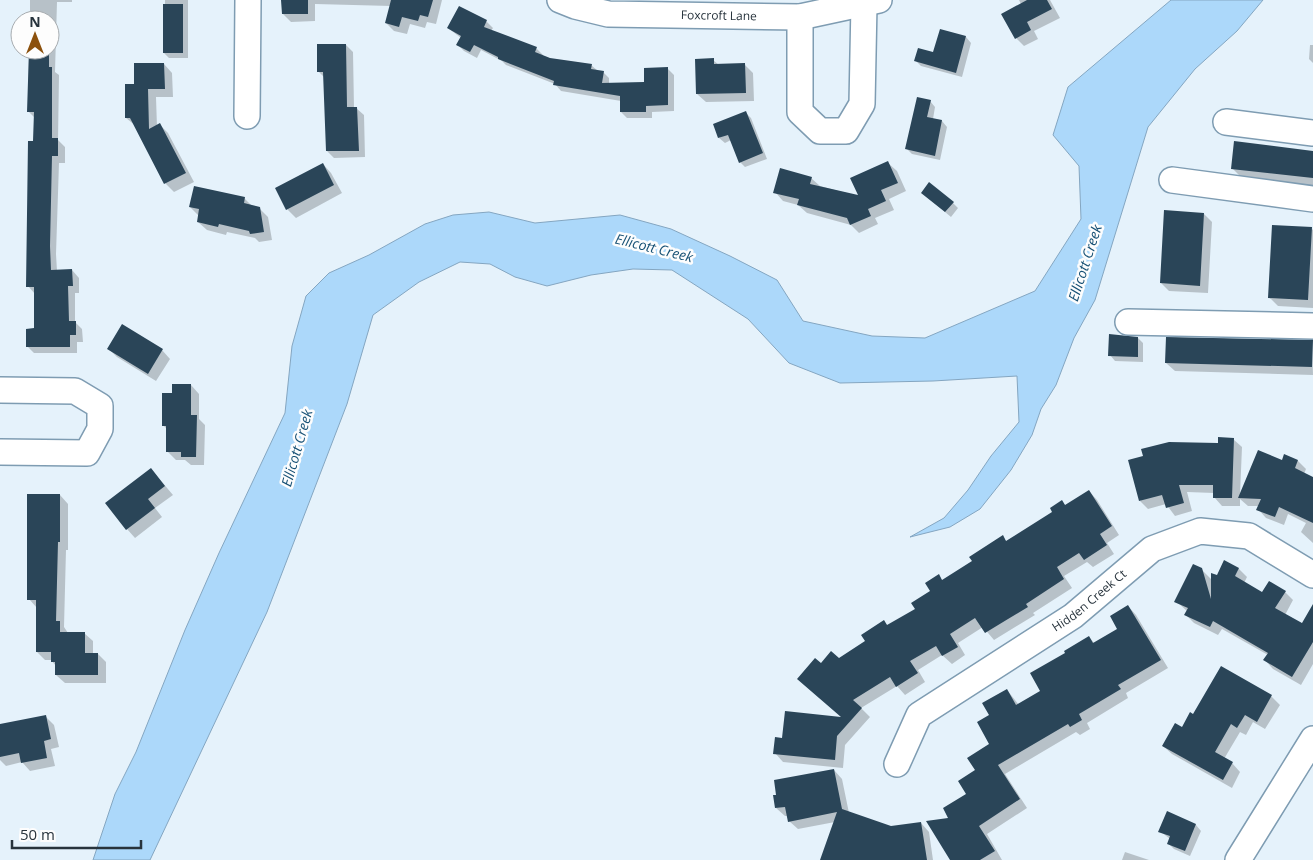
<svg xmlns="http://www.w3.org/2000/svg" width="1313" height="860" viewBox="0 0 1313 860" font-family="'Open Sans',sans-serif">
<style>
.water{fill:#acd8fa;stroke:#84a6c1}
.shadow{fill:#0003}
.building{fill:#2a4558}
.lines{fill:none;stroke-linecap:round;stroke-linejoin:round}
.minor-casing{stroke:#7e9cb2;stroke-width:28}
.minor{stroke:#fff;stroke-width:25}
.labels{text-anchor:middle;stroke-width:5;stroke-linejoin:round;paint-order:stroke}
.street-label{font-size:12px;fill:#27333c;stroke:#fdfdfd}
.water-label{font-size:14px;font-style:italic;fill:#175175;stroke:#fdfdfd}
</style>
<rect width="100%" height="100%" fill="#e5f2fb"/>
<!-- water -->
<path class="water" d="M1171 0H1263L1237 31 1195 69 1148 127 1095 300 1074 338 1056 385 1041 409 1032 435 1011 470 980 509 950 527 910 537 944 518 968 490 991 456 1019 422 1017 376 933 381 840 383 789 363 748 319 672 270 633 269 591 275 547 286 515 277 490 264 460 262 419 282 373 315 347 404 267 612 150 860H93L115 794 136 752 185 630 219 553 285 413 292 346 306 296 329 273 369 255 425 224 453 215 489 212 535 223 620 215 671 229 730 256 777 280 803 321 872 336 925 338 1035 291 1081 219 1079 166 1053 135 1068 87Z"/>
<!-- shadow -->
<path class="shadow" d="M30 0H72V2H57L55 72 59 75 58 140 65 147V163H59L56 254 57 271 72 270 79 278V293H75V322L82 329 83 342H77V353H34L27 346 36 329 35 294 28 286 35 118 28 111 29 50H50V20H30Z
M165 0H188V58H169L164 53Z
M283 0H442L436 24 427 22 425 28 410 24 407 34 394 31 386 23 391 6 315 4V21L291 22 283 14Z
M1019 0H1050L1060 18 1034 31 1038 39 1024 46 1016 38 1021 4Z
M486 21 493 28 491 31 536 48 543 55 542 56 549 59 591 65 598 71 603 72 609 78V84L645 83 667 68 674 75V111L652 112V118H627L621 112V101L561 91 555 84 506 65 502 61 481 50 477 58 464 51 457 44 461 38 448 28Z
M941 30 966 37 971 43 962 77 921 66 915 60 934 54Z
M346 45 353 52 354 108H356L364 115 365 157 334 158 327 151 325 78 318 71Z
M1310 45H1313V63L1309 59Z
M713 60 719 65 744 64 753 73 754 101 706 102 697 94Z
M164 64 172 73 173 97H156L157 127 160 125 168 133 194 182 174 192 166 184 136 126 126 118 136 86Z
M930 101 935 107 933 119 942 121 947 127 940 160 912 154 907 149Z
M746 113 751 118 767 159 745 167 740 162 731 140 725 143 719 138Z
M1313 152V188L1243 179 1232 168Z
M888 163 897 171 906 191 889 199 894 210 875 218 878 224 859 233 851 225 807 213 798 205 783 201 775 192 811 178 820 186 861 197Z
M323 164 331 173 342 193 296 218 287 209Z
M244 198 252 206 259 208 268 217 272 240 259 242 255 238 227 232 226 235 207 230 198 222 199 216 190 207Z
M928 198 953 203 958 208 951 217Z
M1204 214 1212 222 1208 293 1169 291 1161 283Z
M1311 228 1313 230V308L1278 306 1269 297Z
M1138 338 1143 343V362L1115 361 1110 355Z
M1312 342 1313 375 1175 371 1166 363Z
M108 348 162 350 170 359 156 381 117 357Z
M191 385 199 394V419L205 425 204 465H191L185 460H176L167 451 168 430 163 425 174 394Z
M1233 439 1242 447 1240 495 1283 461 1285 456 1298 461 1306 469 1304 474 1313 478V543L1301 532 1306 523 1288 514 1284 525 1266 518 1258 509 1259 506H1248L1240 499V506H1222L1214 497V493L1187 492 1192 511 1175 516 1166 504 1148 509 1140 501 1219 444Z
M151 469 173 495 155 508 162 517 135 538 127 529Z
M1089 491 1097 500 1119 535 1107 543 1114 554 1093 567 1087 562 1064 576 1072 588 1033 613 1035 615 994 640 983 627 958 643 965 655 952 664 942 655 918 670 925 682 905 695 897 686 861 708 870 717 845 745 843 768 783 762 775 753 783 739 843 718 821 665 839 659 867 642 884 622 888 626 916 609 932 591 938 576 943 581 973 561 1002 537 1007 542 1054 512 1062 502 1066 506Z
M60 495 68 504V550H66L64 627 68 633H84L93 641V654H98L106 662V683H65L56 675V666L51 660H45L37 652V608L29 599Z
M1224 562 1239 569 1247 577 1244 583 1263 594 1285 592 1293 600 1285 615 1302 625 1313 610V664L1301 685 1273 669 1265 660 1268 655 1222 629 1218 635 1194 623 1186 615 1188 612 1176 601 1202 570 1212 580 1217 577Z
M1128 606 1136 615 1168 668 1126 693 1128 698 1087 723 1090 729 1080 735 1076 732 1005 774 1027 808 987 834 1002 860H951L950 819 968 795 977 770 991 744 990 716 1007 690 1019 705 1042 691 1067 653 1089 637 1095 644 1119 629Z
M1271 696 1280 705 1265 729 1253 722 1246 735 1240 732 1224 759 1232 763 1240 772 1232 788 1172 754 1163 746 1194 716Z
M46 717 54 725 59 747 51 749 55 766 30 771 22 762 6 766 0 760V726Z
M834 770 842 779 849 813 891 828 921 823 929 832 933 860H822L835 822 798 829 789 821 788 816H785L776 808Z
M1167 813 1196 825 1201 831 1190 856 1174 849 1168 843 1170 839 1160 831Z
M1125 852 1149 860H1122Z"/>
<!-- building -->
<path class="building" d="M281 0H308V14H282Z
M391 0H433L428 17 420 15 418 21 402 17 399 27 385 23Z
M1027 0H1047L1052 9 1027 22 1031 30 1015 39 1001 14Z
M163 4H183V53H163Z
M459 6 487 20 484 27 537 47 535 52 550 58 592 64 591 69 604 71 602 83 644 82V68L668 67V105L646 106V112H620V96L553 85 554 81 498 59V57L474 45 470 52 456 45 461 36 447 28Z
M940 29 966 36 956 73 914 61 918 48 933 52Z
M317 44H346L347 107H357L359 151H326L323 72H317Z
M29 50H49V67H52V138H58V156H52L50 246 51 270 72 269 73 286H68L69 321H76V335H70V347H26V329L34 328V287H26L28 141H33L34 112H27Z
M714 58V64L745 63 746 93 696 94 695 59Z
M134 63H164L165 89H148L149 129 160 123 186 173 164 184 130 118H125V84H134Z
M917 97 931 100 927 117 942 120 935 156 905 149Z
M746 111 763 153 739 163 728 135 718 138 713 124Z
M1234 141 1313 151V178L1231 169Z
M888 161 898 183 881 190 886 201 868 209 871 216 850 225 847 218 797 205 799 199 773 193 780 168 812 177 810 184 858 195 850 178Z
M323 163 334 185 286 210 275 188Z
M929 182 954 202 945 212 921 193Z
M194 186 245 197 244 203 260 207 264 232 250 234 249 231 219 224 218 227 197 222 199 209 189 207Z
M1164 210 1204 213 1200 286 1160 283Z
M1272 225 1312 227 1308 300 1268 298Z
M122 324 163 349 148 374 107 349Z
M1109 334 1138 337V357L1108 356Z
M1166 337 1313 340 1312 367 1165 363Z
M172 384H191V415H197L196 457H181V452H166V426H162V393H172Z
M1218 437 1234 438 1232 498H1213V485H1179L1184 503 1166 508 1162 495 1139 501 1128 460 1143 456 1141 449 1169 442 1218 443Z
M1258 450 1282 460 1284 454 1298 460 1295 468 1313 477V523L1279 507 1275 517 1256 510 1261 499 1238 498Z
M151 468 165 486 148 499 155 508 126 530 105 503Z
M1089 490 1112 526 1100 534 1107 545 1084 560 1079 553 1057 567 1064 579 1026 604 1028 607 1008 619 985 633 975 618 950 634 958 647 942 656 936 646 910 661 918 673 896 687 890 677 853 700 862 708 837 736 835 760 773 754 775 737 782 738 785 711 841 717 797 679 815 658 821 663 831 651 839 658 865 641 861 635 884 620 887 625 915 609 911 603 930 591 925 583 939 574 942 580 972 561 969 557 1003 535 1006 541 1052 512 1050 508 1062 500 1065 505Z
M27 494H60V542H58L56 621H60V632H85V653H98V675H55V662H51V652H36V600H27Z
M1224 560 1239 568 1235 576 1262 592 1269 581 1286 591 1275 608 1302 623 1313 604V642L1292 677 1263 660 1268 653 1213 621 1210 627 1184 615 1188 608 1174 602 1193 564 1202 568 1211 599V573L1217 575Z
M1128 605 1161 660 1118 685 1121 689 1079 714 1082 720 1070 727 1068 724 998 765 1020 799 979 826 995 851 980 860H950L926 821 948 818 943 808 966 794 958 781 975 770 967 758 989 744 977 722 989 715 982 703 1007 689 1016 705 1040 691 1030 673 1065 653 1064 651 1089 636 1093 643 1117 629 1110 616Z
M1221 666 1272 695 1257 722 1245 715 1237 728 1231 724 1215 752 1233 762 1223 780 1162 746 1175 723 1182 727 1190 712 1193 714Z
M46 715 51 739 44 741 47 758 21 763 19 753 0 757V724Z
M834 769 842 809 891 826 921 822 927 860H820L837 812 788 822 785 807 775 808 773 795H776L774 780Z
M1167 811 1196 824 1185 851 1167 844 1170 836 1158 832Z"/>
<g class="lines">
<defs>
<g id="minor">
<path id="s1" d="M560 0 575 6 608 14 800 17 879 0"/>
<path d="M800 17V112L820 131H846L862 104 864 4"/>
<path d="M247 116 248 0"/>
<path d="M1226 122 1313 133"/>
<path d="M1172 180 1313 199"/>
<path d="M1128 322 1313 326"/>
<path d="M0 390 75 391 100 406V429L87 453 0 452"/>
<path id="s2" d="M897 764 919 715 1073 616 1152 549 1200 531 1249 536 1313 575"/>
<path d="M1238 860 1313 739"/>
</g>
</defs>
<!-- minor casing -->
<use href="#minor" class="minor-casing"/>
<!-- minor -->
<use href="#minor" class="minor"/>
</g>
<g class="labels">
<!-- street labels -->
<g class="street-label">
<text dy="4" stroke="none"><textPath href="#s1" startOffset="161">Foxcroft Lane</textPath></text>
<text dy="4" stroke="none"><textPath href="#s2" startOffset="259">Hidden Creek Ct</textPath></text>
</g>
<!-- water labels -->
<g class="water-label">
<text transform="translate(654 248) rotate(14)" y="5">Ellicott Creek</text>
<text transform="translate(1085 263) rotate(-72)" y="5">Ellicott Creek</text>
<text transform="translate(297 448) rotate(-74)" y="5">Ellicott Creek</text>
</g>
</g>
<!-- north arrow -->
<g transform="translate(35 35)"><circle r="24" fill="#fdfdfd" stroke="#a7acb0"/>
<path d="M0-4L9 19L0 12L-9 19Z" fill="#8c510d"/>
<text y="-8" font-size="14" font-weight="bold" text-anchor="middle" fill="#27333c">N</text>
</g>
<!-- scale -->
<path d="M12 840v8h129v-8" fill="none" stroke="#27333c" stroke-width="2.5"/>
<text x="20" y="840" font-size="15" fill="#27333c" stroke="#fdfdfd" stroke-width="4" paint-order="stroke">50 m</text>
</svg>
